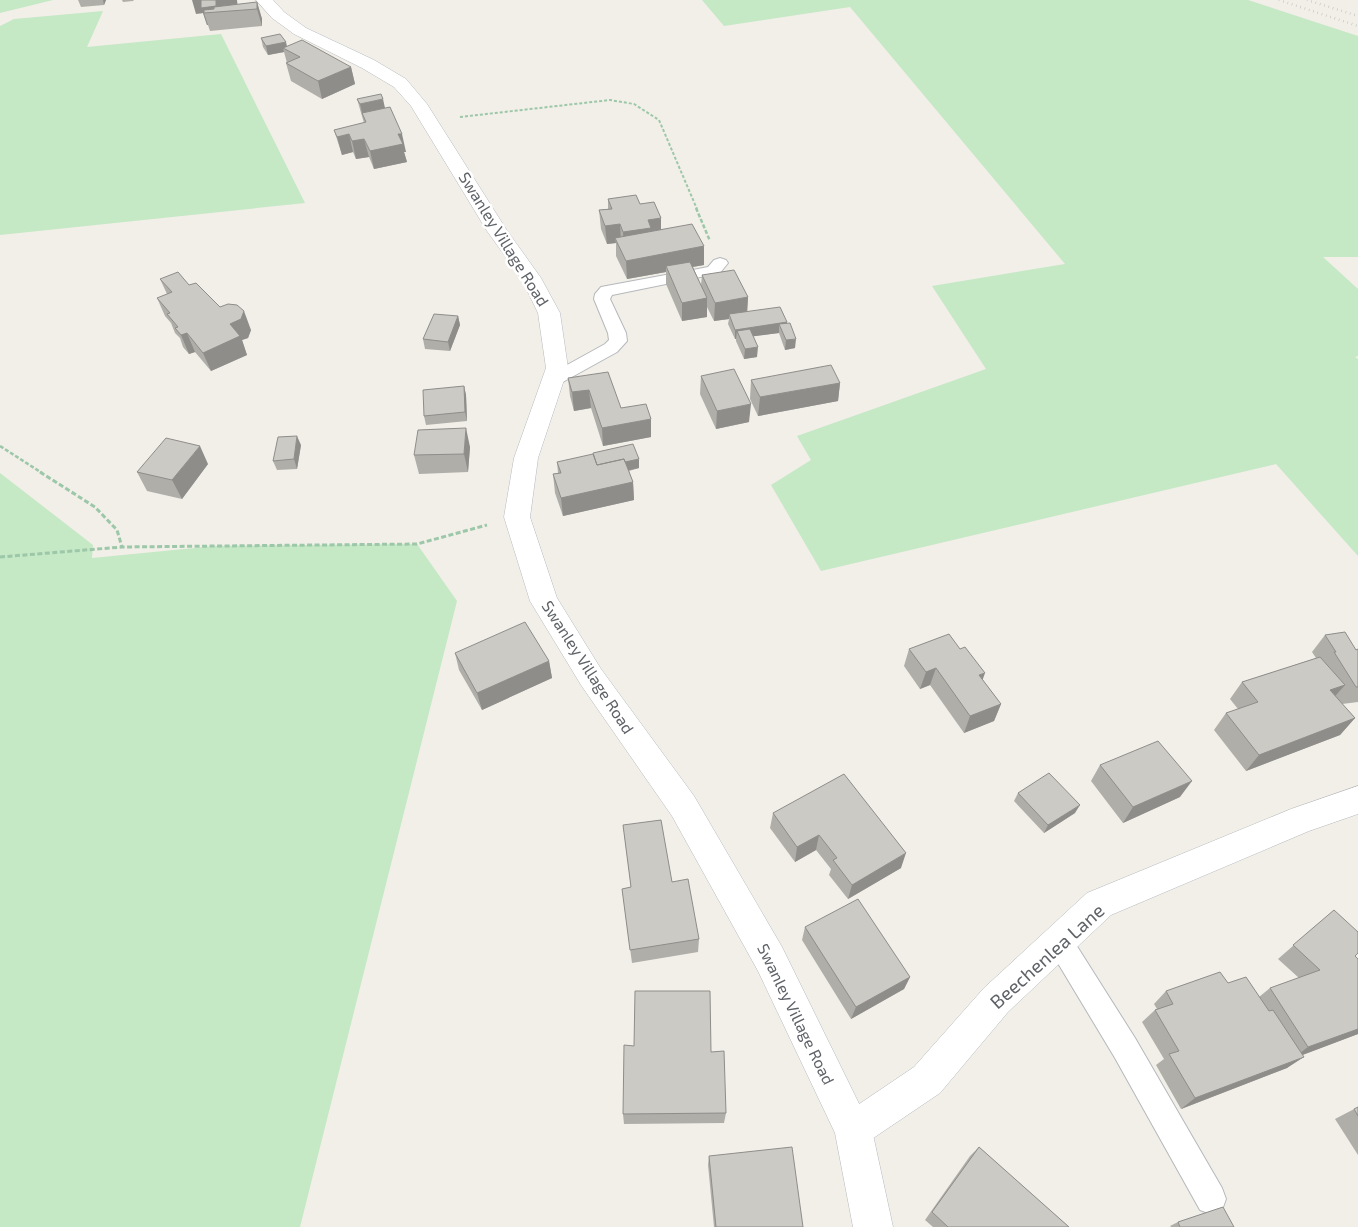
<svg xmlns="http://www.w3.org/2000/svg" width="1358" height="1227" viewBox="0 0 1358 1227" font-family="'Exo 2',sans-serif">
<style>
.green{fill:#c5e8c5}
.lines{fill:none;stroke-linecap:round;stroke-linejoin:round}
.lane-casing{stroke:#b5b8bc;stroke-width:2}
.street-casing{stroke:#b5b8bc;stroke-width:1}
.secondary-casing{stroke:#b6babf;stroke-width:1}
.path-far2{stroke:#9cc7a9;stroke-width:2;stroke-dasharray:3 2;stroke-linecap:butt}
.path-far1{stroke:#9cc7a9;stroke-width:2.5;stroke-dasharray:4 2;stroke-linecap:butt}
.path{stroke:#9cc7a9;stroke-width:3;stroke-dasharray:5 2.5;stroke-linecap:butt}
.lane{fill:#fff;fill-rule:evenodd}
.street{fill:#fff;fill-rule:evenodd}
.secondary{fill:#fff;fill-rule:evenodd}
.rail{stroke:#b6b7b8;stroke-width:2.5;stroke-dasharray:0.5 4;stroke-linecap:butt}
.wall{fill:#afaea9}
.shaded-wall{fill:#8f8d8a}
.building{fill:#cccac5;stroke:#8f8d8a}
.labels{text-anchor:middle;stroke-width:5;stroke-linejoin:round;paint-order:stroke}
.street-label{font-size:16px;fill:#5f6368;stroke:#fff}
.near-street-label{font-size:19px;fill:#5f6368;stroke:#fff}
</style>
<rect width="100%" height="100%" fill="#f1efe8"/>
<!-- green -->
<path class="green" d="M0 0H53L0 13Z
M702 0H1248L1358 36V257H1323L1358 289V356L1355 357 1358 359V556L1276 464 821 571 771 485 811 460 797 436 986 369 932 286 1065 264 850 7 724 26Z
M103 11 87 47 221 34 305 203 0 235V26L14 19Z
M0 473 93 545 92 558 215 546 417 544 457 601 300 1227H0Z"/>
<g class="lines">
<defs>
<path id="lane" d="M720 258 726 260 728 263 720 273 612 295 610 299 626 333 627 341 617 352 561 383 555 385 549 383 546 379 549 375 605 344 609 340 608 333 594 299 595 294 601 287 698 269 708 267 714 260Z
M1059 928 1068 932 1135 1038 1222 1188 1226 1199 1222 1210 1211 1214 1200 1210 1115 1058 1050 950 1046 941 1050 932Z"/>
<path id="street" d="M1358 786V814L1309 831 1111 915 1008 1012 940 1093 866 1143 853 1149 840 1143 834 1130 840 1117 914 1067 984 988 1087 893 1291 809Z"/>
<path id="secondary" d="M256 0H273L284 12 306 28 374 60 406 79 427 104 506 229 541 278 560 313 568 368 538 458 530 517 557 598 601 669 694 796 782 947 872 1130 893 1227H853L835 1133 758 971 672 816 581 685 530 601 504 517 514 458 546 368 538 313 521 278 487 231 411 106 394 87 362 68 294 34 272 18Z"/>
</defs>
<!-- lane casing -->
<use href="#lane" class="lane-casing"/>
<!-- street casing -->
<use href="#street" class="street-casing"/>
<!-- secondary casing -->
<use href="#secondary" class="secondary-casing"/>
<!-- path-far2 -->
<path class="path-far2" d="M460 117 610 100 634 104 659 120 697 209"/>
<!-- path-far1 -->
<path class="path-far1" d="M696 208 710 241
M0 446 42 473"/>
<!-- path -->
<path class="path" d="M40 472 95 507 117 530 122 547
M0 557 122 547 417 544 487 525"/>
<!-- lane -->
<use href="#lane" class="lane"/>
<!-- street -->
<use href="#street" class="street"/>
<!-- secondary -->
<use href="#secondary" class="secondary"/>
<!-- rail -->
<path class="rail" d="M1279 0 1358 26
M1307 0 1358 16"/>
</g>
<!-- wall -->
<path class="wall" d="M78 0H106L104 5 81 7Z
M122 0H134L133 1 123 2Z
M257 2 262 19V26L210 31 208 25H207L203 13 196 14 238 5Z
M261 38 351 67 355 84 322 99 291 81 286 63H287L284 52 268 55 263 47Z
M357 99 385 108 406 152H404L407 162 374 169 369 157 356 159 353 152 342 155 334 130 364 123Z
M608 199 640 204 661 229 704 246V265L693 267 701 285 702 275 748 297 747 311 787 323 795 348 785 350 779 333 753 336 757 357 744 359 736 341V339H735L728 324 729 319 714 321 707 307V317L682 321 666 284V272L627 279 616 256V243L607 244 601 229 599 210 608 209Z
M160 279 189 285 251 330 248 338 242 340 247 355 211 371 195 352 189 354 183 347 180 338 175 333 171 323 165 316 157 298 167 294Z
M458 316 460 325 450 351 425 349 423 339Z
M701 376 749 422 716 429 700 394Z
M568 378 621 408 651 437 603 446 591 408 574 411 570 396Z
M751 380 840 383 838 401 758 416 750 399Z
M464 386 466 395 467 421 426 425 424 416Z
M301 445 297 469 277 470 273 461Z
M470 447 468 472 419 474 414 455Z
M639 459V468L629 471 633 482 634 500 563 516 555 493 553 474 558 473 557 462Z
M208 464 182 499 147 491 137 472Z
M1325 635 1356 650 1358 649V702L1342 704 1355 718 1340 735 1246 771 1214 730 1226 713 1238 709 1230 699 1242 682 1316 658 1312 652Z
M909 649 982 679 1001 704 994 721 964 733 930 685 920 689 904 666Z
M455 653 549 661 552 678 482 710 459 670Z
M1100 765 1180 797 1123 823 1091 781Z
M1018 793 1075 813 1044 833 1014 801Z
M773 813 901 868 848 899 829 875 831 869 816 850 795 862 770 828Z
M623 825 672 882 699 939 698 952 632 963 622 889 631 887Z
M1334 910 1355 956 1358 1034 1302 1055 1287 1068 1181 1109 1156 1065 1164 1059 1142 1022 1155 1010 1157 1009 1154 1004 1166 991 1228 983 1259 997 1270 988 1299 978 1278 959Z
M805 927 910 977 904 989 851 1019 802 940Z
M711 1052 726 1113 724 1123 624 1124 623 1114Z
M1358 1107V1155L1335 1119Z
M979 1147 1069 1227H933L925 1220 970 1156Z
M709 1156 803 1227H714L708 1165Z
M1178 1222 1234 1227H1171L1170 1226Z"/>
<!-- shaded-wall -->
<path class="shaded-wall" d="M103 0H106L104 5Z
M192 0H237L238 9 204 13 208 25H207L203 13 196 14Z
M257 2 262 19V26L257 9Z
M286 42 288 51 283 48 284 52 268 55 266 46Z
M351 67 355 84 322 99 318 81Z
M383 99 385 108 362 113 360 104Z
M349 134 353 152 342 155 337 137Z
M398 134H402L406 152H404L407 162 374 169 370 151Z
M364 139 369 157 356 159 352 141Z
M661 218V236L624 251 623 232 648 220Z
M620 224 621 242 615 238 616 243 607 244 605 226Z
M704 246V265L668 271 666 266V272L627 279 626 261Z
M748 297 747 316 729 314V319L714 321 715 303Z
M707 298V317L682 321V303Z
M244 311 251 330 248 338 242 340 247 355 211 371 203 353 230 324Z
M458 316 460 325 450 351 448 342Z
M787 322 786 331 779 324V333L740 338 737 331 736 339H735V330Z
M187 333 195 352 189 354 181 335Z
M796 339 795 348 785 350 786 340Z
M758 347 757 357 744 359 745 349Z
M840 383 838 401 758 416 760 397Z
M464 386 466 395 467 421 465 412Z
M589 390 591 408 574 411 572 392Z
M751 404 749 422 716 429 717 411Z
M651 419V437L603 446 602 428Z
M466 428 470 447 468 472 464 454Z
M297 436 301 445 297 469 294 459Z
M200 446 208 464 182 499 172 480Z
M639 459V468L599 477 598 468Z
M633 482 634 500 563 516 561 498Z
M549 661 552 678 482 710 477 693Z
M936 668 930 685 920 689 926 672Z
M985 673 979 690V675Z
M1345 685 1330 702V690Z
M1001 704 994 721 964 733 970 716Z
M1355 718 1340 735 1246 771 1259 755Z
M1192 781 1180 797 1123 823 1133 807Z
M1080 805 1075 813 1044 833 1048 825Z
M819 835 816 850 795 862 797 847Z
M906 853 901 868 848 899 852 885Z
M910 977 904 989 851 1019 856 1007Z
M1358 1029V1034L1292 1059 1308 1047Z
M1304 1057 1287 1068 1181 1109 1195 1098Z"/>
<!-- building -->
<path class="building" d="M201 0H216V6L201 8Z
M257 2V9L204 13V10L214 9V7Z
M280 34 286 42 266 46 261 38Z
M302 40 351 67 318 81 286 63 300 57 283 48Z
M381 94 383 99 360 104 357 99Z
M390 107 402 134H398L403 144 370 151 364 139 352 141 349 134 337 137 334 130 366 122 362 113Z
M636 195 640 204 654 202 661 218 648 220 651 228 623 232 620 224 605 226 599 210 612 209 608 199Z
M692 224 704 246 626 261 615 238Z
M690 262 707 298 682 303 666 266Z
M734 270 748 297 715 303 702 275Z
M178 272 189 285 196 283 220 307 228 304 237 305 244 311 241 319 230 324 240 336 203 353 187 333 181 335 175 328 178 327 167 314 170 313 157 298 172 292 160 279Z
M780 307 787 322 735 330 729 314Z
M434 314 458 316 448 342 423 339Z
M790 323 796 339 786 340 779 324Z
M750 329 758 347 745 349 737 331Z
M831 365 840 383 760 397 751 380Z
M734 369 751 404 717 411 701 376Z
M608 372 621 408 646 404 651 419 602 428 589 390 572 392 568 378Z
M464 386 465 412 424 416 423 390Z
M466 428 464 454 414 455 418 430Z
M297 436 294 459 273 461 278 437Z
M166 438 200 446 172 480 137 472Z
M633 444 639 459 625 462 624 459 597 465 593 453Z
M593 454 597 465 624 459 633 482 561 498 553 474 561 473 557 462Z
M525 622 549 661 477 693 455 653Z
M1345 632 1356 650 1358 649V687H1356L1334 652H1336L1325 635Z
M949 634 960 649 965 647 985 673 979 675 1001 704 970 716 936 668 926 672 909 649Z
M1320 657 1345 685 1330 690 1355 718 1259 755 1226 713 1258 702 1242 682Z
M1158 741 1192 781 1133 807 1100 765Z
M1049 773 1080 805 1048 825 1018 793Z
M844 774 906 853 852 885 833 860 837 858 819 835 797 847 773 813Z
M661 820 672 882 688 879 699 939 630 950 622 889 631 887 623 825Z
M858 899 910 977 856 1007 805 927Z
M1334 910 1358 932V953L1355 956 1358 959V1029L1308 1047 1270 988 1320 970 1293 945Z
M1220 972 1228 983 1246 977 1269 1011 1273 1010 1304 1057 1195 1098 1169 1054 1179 1051 1155 1010 1173 1004 1166 991Z
M635 991H710L711 1052 724 1051 726 1113 623 1114 624 1045 634 1046Z
M1358 1107V1116L1354 1109Z
M792 1147 803 1227H716L709 1156Z
M979 1147 1069 1227H948L932 1212Z
M1223 1207 1234 1227H1180L1178 1222Z"/>
<g class="labels">
<!-- street labels -->
<g class="street-label">
<text transform="translate(504 239) rotate(58)" y="6">Swanley Village Road</text>
<text transform="translate(588 667) rotate(57)" y="6">Swanley Village Road</text>
<text transform="translate(796 1014) rotate(64)" y="6">Swanley Village Road</text>
</g>
<!-- near-street labels -->
<g class="near-street-label">
<text transform="translate(1047 956) rotate(-42)" y="7">Beechenlea Lane</text>
</g>
</g>
</svg>
